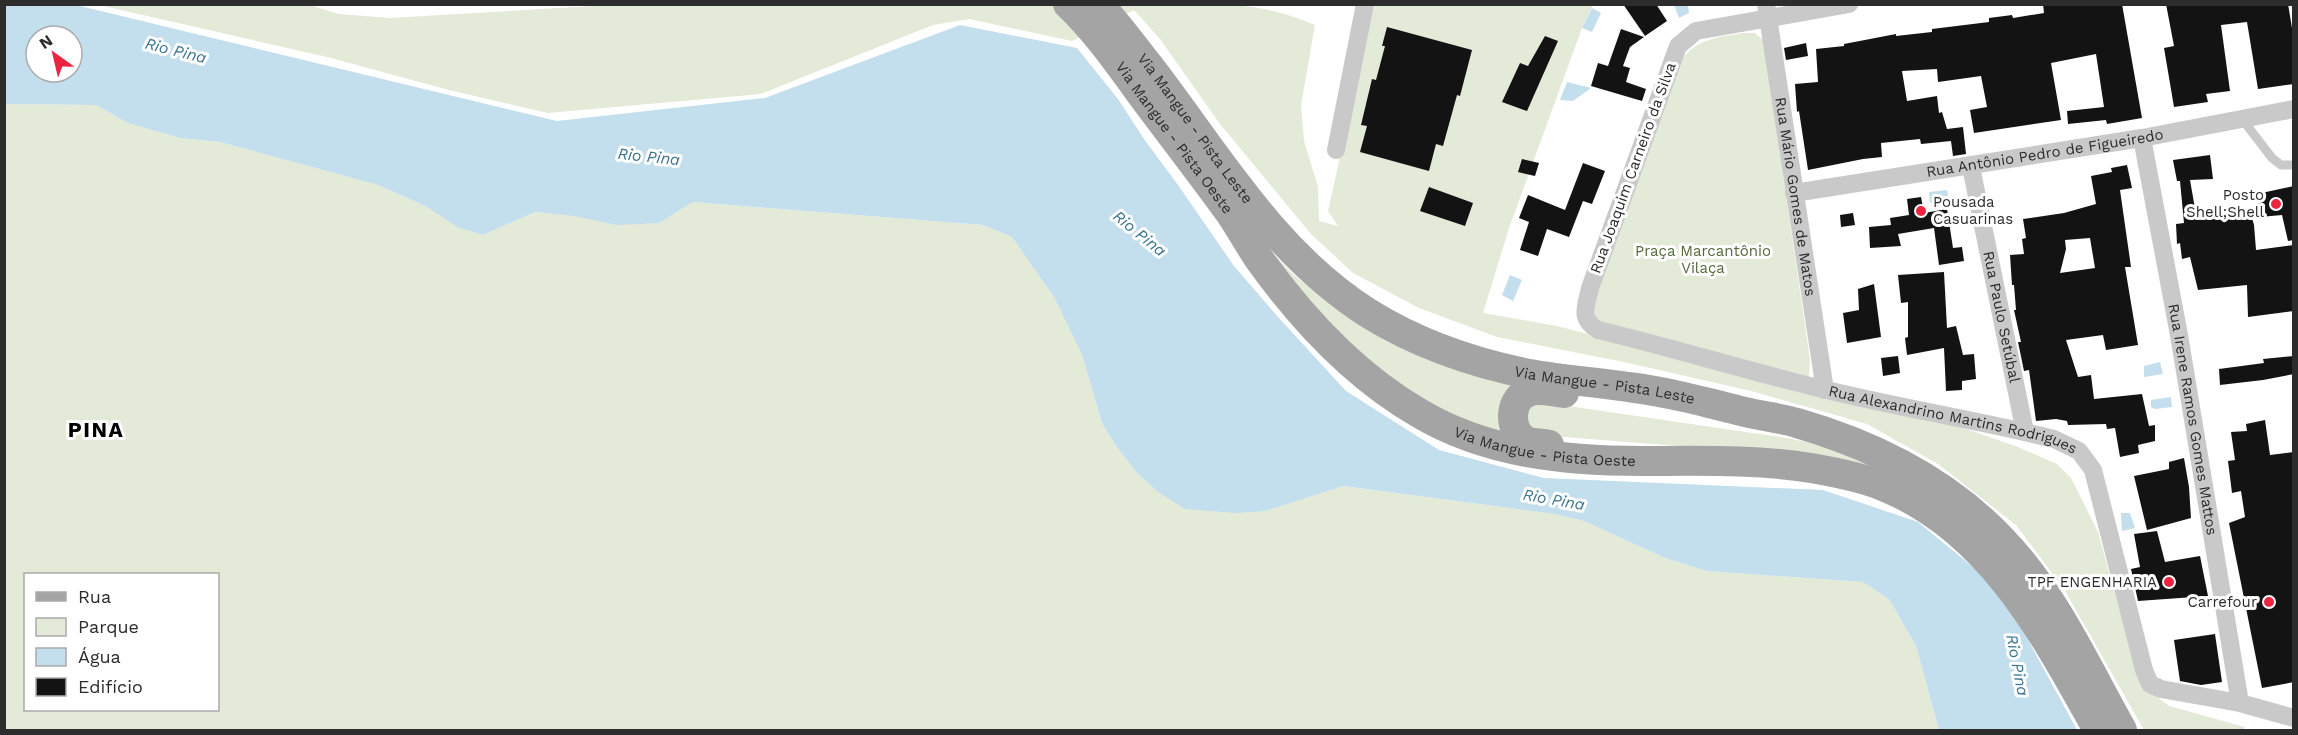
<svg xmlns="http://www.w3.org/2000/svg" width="2298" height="735" viewBox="0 0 2298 735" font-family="'Work Sans',sans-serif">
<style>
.green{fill:#e3ead8;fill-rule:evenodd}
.water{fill:#c3deec;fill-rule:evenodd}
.building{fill:#131313;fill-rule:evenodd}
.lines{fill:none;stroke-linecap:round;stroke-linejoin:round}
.service{stroke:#c9c9c9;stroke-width:9}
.minor{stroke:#c9c9c9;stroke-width:18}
.primary{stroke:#a4a4a4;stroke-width:30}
.poi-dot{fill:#eb2540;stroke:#fff;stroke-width:2}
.labels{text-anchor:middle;stroke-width:6;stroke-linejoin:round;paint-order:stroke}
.street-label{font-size:15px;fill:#2c2c2c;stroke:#fff}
.poi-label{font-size:15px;fill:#2c2c2c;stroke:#fff;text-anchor:end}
.park-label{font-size:15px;fill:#526838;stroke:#fff}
.water-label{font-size:16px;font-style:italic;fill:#387390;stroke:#fff}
.district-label{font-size:21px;font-weight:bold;letter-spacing:1.5px;fill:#000;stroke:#fff}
</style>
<rect width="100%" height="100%" fill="#fff"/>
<!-- green -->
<path class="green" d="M306 4 339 14 390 18 627 4H1225C1259 7 1283 11 1315 25L1301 105 1304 141 1318 187 1319 221 1338 226 1328 211 1374 5H1593L1582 28 1509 228 1483 313 1557 326 1711 366 1958 426 2018 447 2057 464 2071 478 2098 532 2140 684 2169 706 2245 727 2244 730H2144L2064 589 2016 525 1938 464 1867 424 1751 391 1624 362 1497 337 1419 308 1353 273 1311 234 1220 124 1160 39 1134 10 1072 41 969 19 933 25 761 94 548 113 449 90 331 58 99 5Z
M1742 33H1755L1763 40 1810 359 1809 376 1804 381 1595 323 1590 302 1681 60C1698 38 1716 38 1742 33Z
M5 104 96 105 128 123 180 138 220 142 378 185 425 206 457 227 483 235 535 212 659 223 693 202 983 225 1012 237 1054 297 1082 355 1102 423 1116 446 1137 473 1158 492 1265 511 1344 486 1555 514 1584 521 1665 558 1707 571 1863 582 1889 599 1916 646 1939 730H5ZM26 574H218V710H26Z
M1265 246 1294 275 1331 306 1364 327 1513 385C1498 401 1494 416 1502 437L1401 391 1337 336Z
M1541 402 1787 438 1820 445 1891 473 1753 452 1564 437 1534 432 1528 429 1525 410Z"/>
<!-- water -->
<path class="water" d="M5 5H76L557 121 765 98 960 25 1077 48 1118 99 1144 139 1178 185 1234 266 1278 317 1346 391 1439 450 1544 478 1823 490 1918 522 1979 572 2015 616 2077 730H1939L1916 646 1889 599 1863 582 1707 571 1665 558 1584 521 1555 514 1344 486 1265 511 1236 513 1185 509 1158 492 1137 473 1116 446 1102 423 1082 355 1054 297 1012 237 983 225 693 202 659 223 617 225 574 216 535 212 483 235 457 227 425 206 378 185 220 142 180 138 128 123 96 105 5 104ZM36 36H72V72H36Z
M1674 5H1688L1689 13 1679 18Z
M1592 8 1601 13 1592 32 1582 28Z
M1567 82 1591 88 1573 101 1560 100Z
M1947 190 1949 200 1930 203 1929 192Z
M1510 275 1522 280 1513 301 1502 295Z
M2160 362 2163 374 2144 377V366Z
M2171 397 2172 407 2155 409 2151 407V400Z
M2121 513H2130L2135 528 2122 531Z"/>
<!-- building -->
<path class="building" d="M1623 4H1656L1667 21 1645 36Z
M2043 4H2122L2142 118 2107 124 2106 120 2068 124 2067 111 2104 107 2096 54 2051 63 2061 120 1974 133 1970 110 1987 107 1981 76 1938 82 1937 69 1902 71 1907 101 1937 96 1939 113 1942 112 1947 129 1963 127 1966 154 1953 156 1951 141 1921 144 1920 139 1881 143 1882 157 1863 159 1808 170 1799 111 1797 112 1795 84 1818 82 1816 49 1844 46V44L1896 34V36L1932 32V29L1989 22V18L2012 15 2013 18 2044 13Z
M2166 4H2288L2294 40V84L2258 89 2247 22 2221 25 2230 91 2206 94 2208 102 2174 107 2164 48 2174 46Z
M1387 27 1472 50 1460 96 1457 95 1443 146 1436 144 1429 171 1360 152 1367 126 1361 125 1372 79 1376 80 1385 46H1382Z
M1621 29 1644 37 1630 47 1623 66 1630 68 1626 82 1646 89 1642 101 1591 86 1598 63 1608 66Z
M1545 36 1558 41 1527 111 1502 102 1520 63 1528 66Z
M1806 43 1808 56 1786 60 1784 48Z
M2210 155 2213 179 2190 180 2197 220 2250 211 2254 225 2256 250 2294 245V311L2248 317 2247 285 2198 290 2190 257 2182 259 2180 243 2177 244 2176 224 2184 223 2180 181H2177L2173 160Z
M1522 159 1539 163 1535 176 1518 172Z
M1583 163 1605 171 1592 204 1583 201 1569 237 1547 229 1538 256 1520 250 1529 222 1519 218 1528 195 1565 210Z
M2127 165 2132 188 2120 190 2131 267H2125L2138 345 2106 350 2103 335 2066 340 2078 377 2091 375 2094 399 2142 394 2149 426 2155 425V441L2138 445 2139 453 2120 457 2115 428 2107 429 2106 424 2068 425 2067 421 2056 419 2036 421 2029 370 2024 371 2018 342H2021L2014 310H2016L2014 285H2012L2010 255 2024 254 2022 239 2026 238 2023 219 2064 213 2096 204 2091 176 2112 172 2111 168ZM2090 238 2095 268 2060 273 2066 249 2065 240Z
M2294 186V240L2288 241 2282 215 2260 217 2257 194Z
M1429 187 1473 203 1465 226 1420 211Z
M1921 197 1924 213 1947 209 1953 248 1962 247 1964 261 1939 265 1934 228 1898 234 1901 246 1870 248 1869 227 1891 225 1890 218 1909 215 1907 199Z
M1853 213 1855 225 1841 227 1840 215Z
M1944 272 1947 328 1956 326 1963 355 1974 354 1976 379 1962 381V390L1946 391 1944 348 1907 355 1905 338 1908 337V302L1901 303 1898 275Z
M1874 284 1881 337 1847 343 1843 313 1859 310 1858 289Z
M1898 356 1900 373 1883 376 1881 358Z
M2294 356V374L2263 380 2220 385 2219 369 2264 363 2263 359Z
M2265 420 2270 455 2294 452V682L2262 688 2229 523 2245 517 2241 491 2232 493 2228 461 2235 460 2231 432 2247 431 2246 424Z
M2184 458 2189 487 2191 518 2147 530 2134 476 2169 469V462Z
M2157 531 2165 562 2200 556 2208 596 2138 601 2131 569 2140 567 2134 534Z
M2215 634 2222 682 2201 685 2180 681 2174 640Z"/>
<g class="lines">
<!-- service -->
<path class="service" d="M2242 119 2272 158 2281 165H2294"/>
<!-- minor -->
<g class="minor">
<path id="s1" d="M1766 4 1825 390"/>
<path id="s2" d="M1849 4 1696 31 1678 46 1590 288C1586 307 1579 319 1598 330 1674 348 1747 371 1823 389 1899 408 1978 420 2054 439L2079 451 2093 470 2144 670 2150 684 2161 689 2240 703 2294 718"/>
<path id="s3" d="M2142 138 2179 335 2240 703"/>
<path d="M1336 150 1365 4"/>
<path id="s4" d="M1971 167 2025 432"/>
<path id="s5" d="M1794 193 2142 138 2294 109"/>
</g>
<!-- primary -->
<g class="primary">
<path id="s6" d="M1068 4C1096 31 1118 62 1141 94 1170 133 1201 173 1230 213 1240 228 1249 244 1259 259 1302 319 1355 376 1419 413 1486 453 1565 461 1642 461 1695 461 1758 459 1811 468 1834 472 1861 477 1883 486 1990 529 2045 635 2098 730"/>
<path id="s7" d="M1098 4C1117 23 1132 45 1149 66 1216 153 1273 253 1368 313 1416 343 1474 363 1529 374 1562 380 1595 382 1628 387 1668 392 1706 402 1745 412 1762 416 1780 418 1797 423 1873 445 1947 482 2002 540 2054 594 2086 666 2122 730"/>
<path d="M1549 445C1542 443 1532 444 1526 441 1507 430 1509 396 1531 391 1541 388 1553 392 1564 393"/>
</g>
</g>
<!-- markers -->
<g class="poi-dot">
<circle cx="2276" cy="204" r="6"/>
<circle cx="1921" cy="211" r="6"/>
<circle cx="2169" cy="582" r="6"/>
<circle cx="2269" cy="602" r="6"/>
</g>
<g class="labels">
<!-- street labels -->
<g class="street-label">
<text dy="5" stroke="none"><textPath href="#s7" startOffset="158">Via Mangue - Pista Leste</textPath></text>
<text dy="5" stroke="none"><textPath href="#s6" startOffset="171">Via Mangue - Pista Oeste</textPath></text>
<text dy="5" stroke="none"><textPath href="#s5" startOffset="254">Rua Antônio Pedro de Figueiredo</textPath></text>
<text transform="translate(1633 168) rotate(-70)" y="5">Rua Joaquim Carneiro da Silva</text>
<text dy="5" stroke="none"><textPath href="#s1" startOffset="195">Rua Mário Gomes de Matos</textPath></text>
<text dy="5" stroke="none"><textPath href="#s4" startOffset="153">Rua Paulo Setúbal</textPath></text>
<text dy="5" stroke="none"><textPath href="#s7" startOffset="662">Via Mangue - Pista Leste</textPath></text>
<text dy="5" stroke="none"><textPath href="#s3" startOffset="286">Rua Irene Ramos Gomes Mattos</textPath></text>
<text dy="5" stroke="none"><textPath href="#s2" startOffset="850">Rua Alexandrino Martins Rodrigues</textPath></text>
<text dy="5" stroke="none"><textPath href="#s6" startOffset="675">Via Mangue - Pista Oeste</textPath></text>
</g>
<!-- poi labels -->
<g class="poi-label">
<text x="2264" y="200">Posto<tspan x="2264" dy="17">Shell;Shell</tspan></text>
<text x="1933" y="207" text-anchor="start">Pousada<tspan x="1933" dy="17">Casuarinas</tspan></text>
<text x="2157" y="587">TPF ENGENHARIA</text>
<text x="2257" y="607">Carrefour</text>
</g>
<!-- park labels -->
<g class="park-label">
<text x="1703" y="256">Praça Marcantônio<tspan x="1703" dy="17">Vilaça</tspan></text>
</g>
<!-- water labels -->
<g class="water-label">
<text transform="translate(176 50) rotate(14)" y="6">Rio Pina</text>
<text transform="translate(649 156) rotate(6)" y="6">Rio Pina</text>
<text transform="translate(1140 233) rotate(39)" y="6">Rio Pina</text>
<text transform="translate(1554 499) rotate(10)" y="6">Rio Pina</text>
<text transform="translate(2018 665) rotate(79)" y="6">Rio Pina</text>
</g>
<!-- district labels -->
<g class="district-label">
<text x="96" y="437">PINA</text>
</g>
</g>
<!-- border -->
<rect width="2298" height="735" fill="none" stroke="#2c2c2c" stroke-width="12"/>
<!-- legend -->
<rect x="24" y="573" width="195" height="138" fill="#ffffff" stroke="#ababab" stroke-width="1.5"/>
<rect x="36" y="592" width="30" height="9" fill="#a4a4a4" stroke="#ababab" stroke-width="1.5"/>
<text x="78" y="603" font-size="18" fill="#2c2c2c">Rua</text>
<rect x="36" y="618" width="30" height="18" fill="#e3ead8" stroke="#ababab" stroke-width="1.5"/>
<text x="78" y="633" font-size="18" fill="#2c2c2c">Parque</text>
<rect x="36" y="648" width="30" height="18" fill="#c3deec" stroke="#ababab" stroke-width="1.5"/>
<text x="78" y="663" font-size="18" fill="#2c2c2c">Água</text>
<rect x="36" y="678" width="30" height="18" fill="#131313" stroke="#ababab" stroke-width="1.5"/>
<text x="78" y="693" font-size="18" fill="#2c2c2c">Edifício</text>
<!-- north arrow -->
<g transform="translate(54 54) rotate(326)"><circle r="28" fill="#ffffff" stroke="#ababab" stroke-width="1.5"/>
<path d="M0-4.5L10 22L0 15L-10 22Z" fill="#eb2540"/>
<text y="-9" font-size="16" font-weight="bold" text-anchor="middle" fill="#2c2c2c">N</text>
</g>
</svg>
